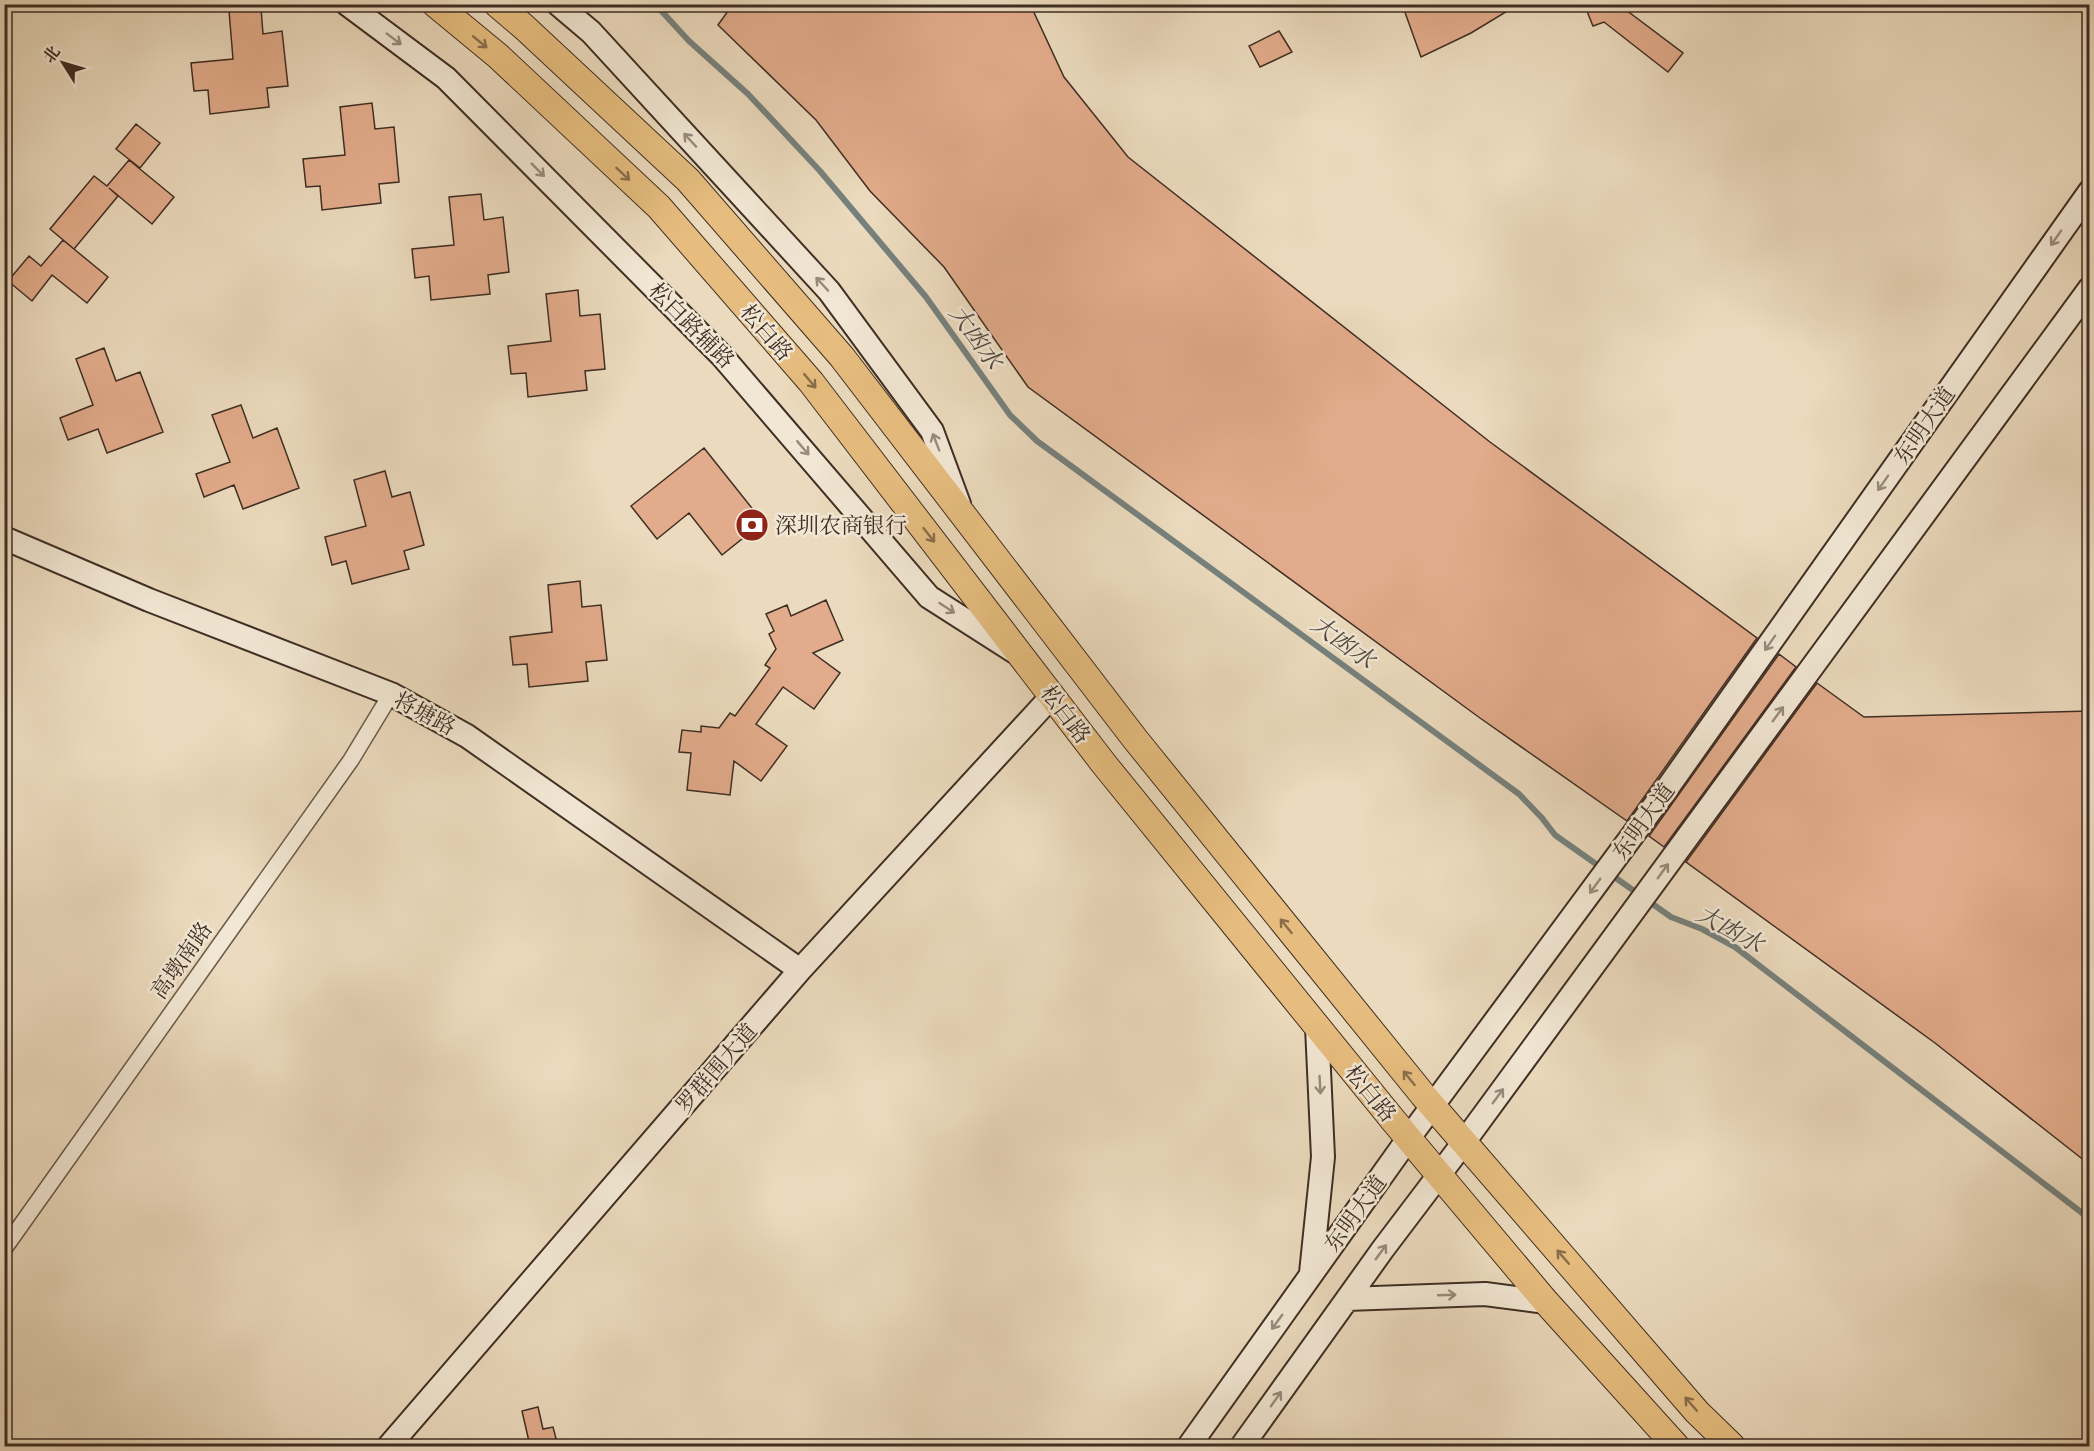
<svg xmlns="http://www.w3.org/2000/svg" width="2094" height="1451" viewBox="0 0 2094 1451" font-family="Vollkorn,'Noto Serif SC',serif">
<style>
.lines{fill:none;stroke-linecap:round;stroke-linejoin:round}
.stream{stroke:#76817d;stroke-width:6}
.building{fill:#e2ab8b;stroke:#3f2e24;stroke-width:1.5}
.street-casing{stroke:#6a594a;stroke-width:18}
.secondary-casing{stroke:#3f2e24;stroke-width:26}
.primary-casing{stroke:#3f2e24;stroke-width:28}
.street{stroke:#f2e7d4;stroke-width:15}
.secondary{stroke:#f2e7d4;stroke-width:22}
.primary{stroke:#e6bd7e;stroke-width:26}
.oneway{stroke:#988a7c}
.oneway2{stroke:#8a6e4c}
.labels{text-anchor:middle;stroke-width:5;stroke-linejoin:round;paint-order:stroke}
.street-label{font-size:22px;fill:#3f2e24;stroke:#f2e7d4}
.poi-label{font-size:22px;fill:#3f2e24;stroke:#f2e7d4;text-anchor:start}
.water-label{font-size:24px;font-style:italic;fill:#514a42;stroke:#f2e7d4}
</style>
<rect width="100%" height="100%" fill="#ebdabd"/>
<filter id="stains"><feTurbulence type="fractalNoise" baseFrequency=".00333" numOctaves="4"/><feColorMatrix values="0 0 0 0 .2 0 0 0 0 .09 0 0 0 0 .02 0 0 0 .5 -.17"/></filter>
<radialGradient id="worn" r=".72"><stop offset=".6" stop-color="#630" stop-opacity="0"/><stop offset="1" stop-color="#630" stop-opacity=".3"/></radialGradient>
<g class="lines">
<!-- stream -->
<path class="stream" d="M655 4 689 41 748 94 820 171 926 297 1010 415 1037 441 1519 794 1542 818 1555 835 1671 917 1702 929 1735 947 2090 1219"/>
</g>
<!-- building -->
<path class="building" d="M733 4H1030L1064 77 1128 157 1490 442 1757 638 1627 821 1480 718 1028 387 944 267 870 191 816 120 718 25Z
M1402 4H1519L1471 33 1421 57Z
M1584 4H1618L1683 53 1668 72 1604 22 1593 26Z
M261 8 263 34 282 31 288 86 267 88 269 107 210 114 208 90 194 91 191 63 233 59 229 11Z
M1279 31 1292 52 1260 67 1249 46Z
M372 103 375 129 394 127 399 182 379 184 381 203 322 210 320 186 306 187 303 159 345 155 340 107Z
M136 124 160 143 140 168 116 149Z
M129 160 174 197 152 224 109 188 118 196 74 249 50 229 94 176 107 186Z
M481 194 484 220 503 217 509 272 488 275 490 294 431 300 429 276 415 278 412 249 454 245 449 197Z
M63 240 108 277 87 303 52 275 32 301 8 281 29 256 41 266Z
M578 290 580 316 600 314 605 369 585 371 587 390 528 397 526 373 511 374 508 346 551 341 546 294Z
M104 348 116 381 140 372 163 432 107 453 98 429 68 440 60 418 93 405 76 359Z
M241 405 253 438 277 428 299 488 243 509 234 485 204 497 196 474 230 462 212 415Z
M704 448 763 522 722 555 689 513 657 539 631 506Z
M385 471 392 497 410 492 424 545 404 551 409 569 352 584 346 561 332 565 325 537 366 526 354 480Z
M580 581 582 607 601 605 607 660 586 662 588 681 529 687 527 664 513 665 510 637 552 632 548 585Z
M826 600 843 640 813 653 840 673 814 709 783 687 756 724 787 746 761 781 734 761 730 795 687 790 691 753 679 752 682 730 701 732V726L719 728 730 713 735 716 755 689 770 668 765 665 776 649 769 634 774 631 766 614 787 605 791 616Z
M1779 654 1796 667 1664 847 1649 836Z
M1817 683 1864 717 2090 711V1165L1935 1043 1686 862Z
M538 1407 543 1429 553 1427 558 1446H530L522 1411Z"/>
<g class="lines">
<defs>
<path id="street" d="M4 1249 351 760 391 694"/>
<path id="secondary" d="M347 4 446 78 722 356 929 597 1015 652
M558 4 591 32 829 291 932 431 959 504
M4 538 149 600 391 694 467 736 800 970
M1311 1273 1323 1157 1317 1027
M1347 1299 1485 1294 1546 1302
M389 1446 800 970 1052 696
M1189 1446 1408 1139 1666 790 2090 191
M1242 1446 1383 1249 1464 1142 2090 288"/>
<path id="primary" d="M435 4 498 56 659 207 811 382 1104 764 1393 1120 1546 1302 1676 1446
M497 4 524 27 688 180 842 357 1135 739 1423 1095 1697 1412 1732 1446"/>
</defs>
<!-- street casing -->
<use href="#street" class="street-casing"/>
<!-- secondary casing -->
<use href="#secondary" class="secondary-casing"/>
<!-- primary casing -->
<use href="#primary" class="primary-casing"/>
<!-- street -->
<use href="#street" class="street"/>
<!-- secondary -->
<use href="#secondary" class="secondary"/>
<!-- primary -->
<use href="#primary" class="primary"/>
</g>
<!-- one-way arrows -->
<defs><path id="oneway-shaft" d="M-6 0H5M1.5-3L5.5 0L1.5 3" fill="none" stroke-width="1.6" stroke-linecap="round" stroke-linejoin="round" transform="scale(1.5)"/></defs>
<g class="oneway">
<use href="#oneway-shaft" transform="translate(394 39) rotate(37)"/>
<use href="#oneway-shaft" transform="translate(690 140) rotate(-133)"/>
<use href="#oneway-shaft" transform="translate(538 170) rotate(45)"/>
<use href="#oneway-shaft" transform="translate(2056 238) rotate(125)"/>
<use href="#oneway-shaft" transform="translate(822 284) rotate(-133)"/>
<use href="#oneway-shaft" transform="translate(936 442) rotate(-111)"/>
<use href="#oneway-shaft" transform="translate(803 448) rotate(50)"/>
<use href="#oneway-shaft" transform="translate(1883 483) rotate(125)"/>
<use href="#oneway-shaft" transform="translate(947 608) rotate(33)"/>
<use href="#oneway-shaft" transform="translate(1770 643) rotate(125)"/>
<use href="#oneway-shaft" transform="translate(1778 714) rotate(-54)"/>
<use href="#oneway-shaft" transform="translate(1663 871) rotate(-54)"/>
<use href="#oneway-shaft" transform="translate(1595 886) rotate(126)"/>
<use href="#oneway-shaft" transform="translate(1320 1085) rotate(87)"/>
<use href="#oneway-shaft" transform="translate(1498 1096) rotate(-54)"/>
<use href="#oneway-shaft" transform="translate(1381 1252) rotate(-54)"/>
<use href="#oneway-shaft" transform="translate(1447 1295) rotate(-2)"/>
<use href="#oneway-shaft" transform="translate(1277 1322) rotate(126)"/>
<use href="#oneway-shaft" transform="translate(1276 1399) rotate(-55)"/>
</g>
<g class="oneway2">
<use href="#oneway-shaft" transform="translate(480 42) rotate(40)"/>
<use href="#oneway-shaft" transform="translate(623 174) rotate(43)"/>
<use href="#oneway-shaft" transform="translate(810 381) rotate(50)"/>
<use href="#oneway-shaft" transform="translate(929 535) rotate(52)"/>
<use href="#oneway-shaft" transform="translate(1286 926) rotate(-129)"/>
<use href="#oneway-shaft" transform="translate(1409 1078) rotate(-129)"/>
<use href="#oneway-shaft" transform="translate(1563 1257) rotate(-131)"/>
<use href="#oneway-shaft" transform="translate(1691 1404) rotate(-131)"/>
</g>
<!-- icons -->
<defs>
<symbol id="bank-disc" viewBox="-11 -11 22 22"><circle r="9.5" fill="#8f2418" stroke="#f2e7d4"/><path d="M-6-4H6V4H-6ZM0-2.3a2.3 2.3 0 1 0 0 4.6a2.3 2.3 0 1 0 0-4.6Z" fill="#fff"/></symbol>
</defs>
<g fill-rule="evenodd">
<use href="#bank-disc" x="733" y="506" width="38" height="38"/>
</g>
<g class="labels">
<!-- street labels -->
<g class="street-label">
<text transform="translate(692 325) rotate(45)" y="8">松白路辅路</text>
<text transform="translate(767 332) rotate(49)" y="8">松白路</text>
<text transform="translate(1924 425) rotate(-55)" y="8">东明大道</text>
<text transform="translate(425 713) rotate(28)" y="8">将塘路</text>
<text transform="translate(1066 714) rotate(53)" y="8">松白路</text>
<text transform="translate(1643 821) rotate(-54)" y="8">东明大道</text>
<text transform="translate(181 960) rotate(-55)" y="8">高墩南路</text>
<text transform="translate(716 1068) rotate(-49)" y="8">罗群围大道</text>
<text transform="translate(1371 1093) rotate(51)" y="8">松白路</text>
<text transform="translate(1355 1213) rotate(-54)" y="8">东明大道</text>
</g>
<!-- poi labels -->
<g class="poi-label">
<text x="775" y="533">深圳农商银行</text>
</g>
<!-- water labels -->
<g class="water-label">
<text transform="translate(976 337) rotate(54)" y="8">大凼水</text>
<text transform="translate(1343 642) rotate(36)" y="8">大凼水</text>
<text transform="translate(1730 929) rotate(29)" y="8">大凼水</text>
</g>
</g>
<!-- margin -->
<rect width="2094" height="1451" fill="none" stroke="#ebdabd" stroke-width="24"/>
<rect x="6" y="6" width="2082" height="1439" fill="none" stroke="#3f2e24" stroke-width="3"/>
<rect x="12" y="12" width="2070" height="1427" fill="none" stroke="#3f2e24" stroke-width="1.5"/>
<!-- north arrow -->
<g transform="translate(63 63) rotate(307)" stroke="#f2e7d4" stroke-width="4.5" paint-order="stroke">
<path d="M0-4.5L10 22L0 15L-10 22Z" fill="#3f2e24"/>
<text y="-9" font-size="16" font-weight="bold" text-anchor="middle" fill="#3f2e24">北</text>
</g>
<rect width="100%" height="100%" filter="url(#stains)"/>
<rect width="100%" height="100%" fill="url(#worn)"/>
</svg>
